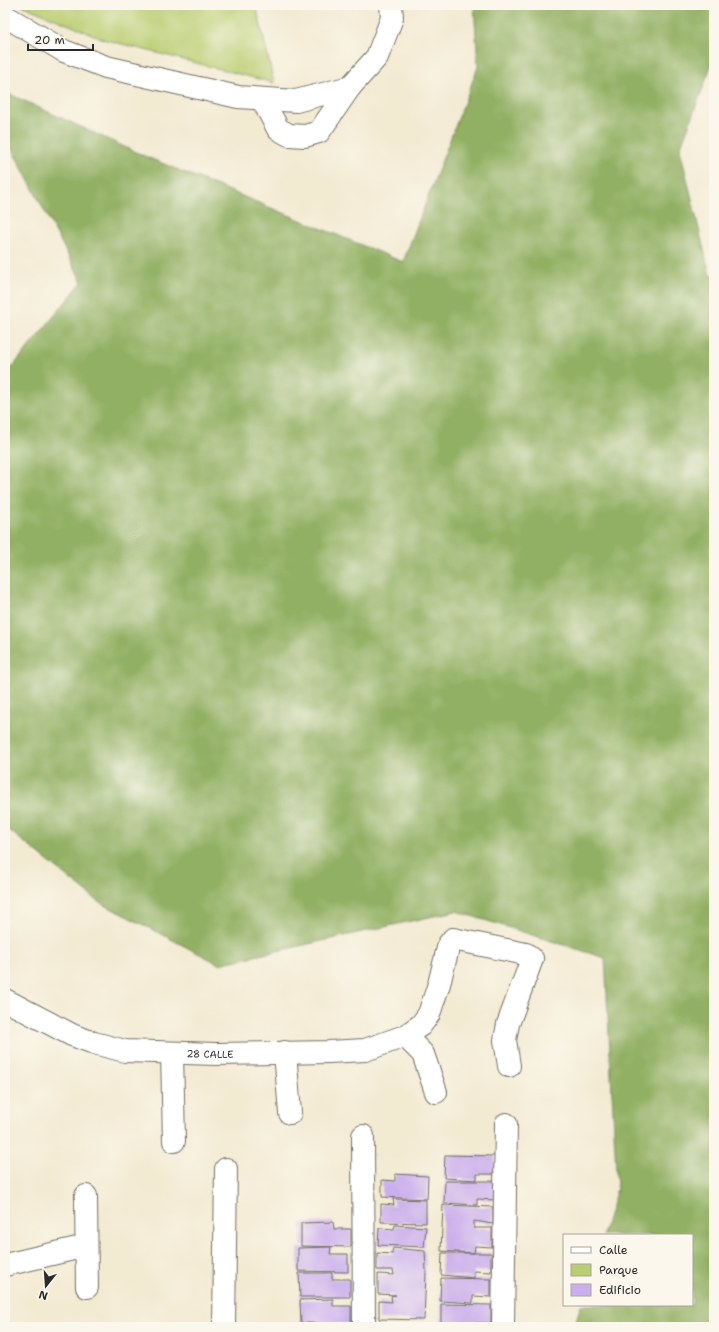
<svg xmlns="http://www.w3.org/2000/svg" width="719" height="1332" viewBox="0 0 719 1332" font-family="'Shantell Sans',sans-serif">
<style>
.green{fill:#b9cd71;stroke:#727c4e}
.forest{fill:#92b063;stroke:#5e6e47}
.building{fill:#cbafec}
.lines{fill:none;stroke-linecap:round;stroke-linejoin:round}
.street-casing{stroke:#716e65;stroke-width:24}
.street{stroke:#fff;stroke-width:22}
.labels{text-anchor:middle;stroke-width:3;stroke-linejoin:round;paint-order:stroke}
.street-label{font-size:10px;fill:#2b2b2b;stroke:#fbf7ec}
</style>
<rect width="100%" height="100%" fill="#fbf7ec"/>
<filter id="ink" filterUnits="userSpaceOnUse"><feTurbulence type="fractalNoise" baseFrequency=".025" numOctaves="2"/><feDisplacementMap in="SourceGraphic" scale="8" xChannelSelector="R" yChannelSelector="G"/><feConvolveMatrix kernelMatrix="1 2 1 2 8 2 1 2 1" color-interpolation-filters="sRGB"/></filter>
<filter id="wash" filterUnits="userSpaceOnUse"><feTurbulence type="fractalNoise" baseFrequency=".012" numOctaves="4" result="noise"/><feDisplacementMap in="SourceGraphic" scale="16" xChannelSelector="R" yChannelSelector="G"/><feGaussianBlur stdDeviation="0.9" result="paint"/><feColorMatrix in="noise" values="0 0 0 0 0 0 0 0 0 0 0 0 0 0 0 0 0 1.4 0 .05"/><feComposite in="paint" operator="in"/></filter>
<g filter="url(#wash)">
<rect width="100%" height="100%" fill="#f3ead2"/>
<!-- green -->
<path class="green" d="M21 5H256L274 83 106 40Z"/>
<!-- forest -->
<path class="forest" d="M474 5H714V58L680 149 710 275H714V1327H574L581 1305H692V1235H603L617 1189 605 958 456 911 219 964 99 902 5 827V376L82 282 5 136V92L142 155 403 262 478 67Z"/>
<g id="blocks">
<!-- building -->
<path class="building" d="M445 1155 495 1156V1174H477V1180L444 1178Z
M395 1174 428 1176 427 1199 382 1197V1180L395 1181Z
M445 1181H494L495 1200 477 1199V1205L444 1203Z
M393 1199 426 1200V1223L381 1222V1204L394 1205Z
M443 1205 493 1207V1224L474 1221V1228H492V1247L475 1246 474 1253 441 1251Z
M333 1222 334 1229H351V1247L301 1246V1223Z
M395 1225 426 1227 424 1247 378 1245 379 1228 394 1229Z
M331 1247 330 1254H348V1272L298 1271V1248Z
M393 1248 425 1251 426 1272 424 1320 379 1319V1301L392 1302 391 1296 396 1295 378 1294V1274L394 1275 393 1270H377V1253L392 1254Z
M442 1253H491V1272L474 1271V1278L441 1275Z
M299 1273H332V1279H350V1297H300Z
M441 1278 491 1279V1297L473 1296V1303L440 1301Z
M333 1299V1306H351V1324L301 1323 300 1300Z
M441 1304 491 1305V1323H474V1327H441Z"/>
</g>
</g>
<g filter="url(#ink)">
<use href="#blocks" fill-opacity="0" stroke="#716e65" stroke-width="1"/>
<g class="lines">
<defs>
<g id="street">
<path d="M5 16 64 51 106 67 238 97 296 101 350 87"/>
<path d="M262 99 278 129 289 135 305 136 319 132 350 87 377 57 392 18 391 5"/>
<path id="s1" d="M5 1000 72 1035 94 1043 125 1051 216 1054 329 1052 365 1050 405 1036 421 1025 429 1014 439 984 449 944 453 939 526 954 532 959 508 1024 505 1040 509 1066"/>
<path d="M405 1036 423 1054 436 1092"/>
<path d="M285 1052 290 1113"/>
<path d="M172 1053 174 1141"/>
<path d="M363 1136 364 1327"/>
<path d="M86 1196 87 1287"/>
<path d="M5 1265 86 1246"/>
<path d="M224 1327 226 1169"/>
<path d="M503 1327 506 1124"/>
</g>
</defs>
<!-- street casing -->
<use href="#street" class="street-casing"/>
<!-- street -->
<use href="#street" class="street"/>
</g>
</g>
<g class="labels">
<!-- street labels -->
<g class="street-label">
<text dy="4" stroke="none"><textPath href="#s1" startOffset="216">28 CALLE</textPath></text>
</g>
</g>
<!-- margin -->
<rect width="719" height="1332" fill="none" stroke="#fbf7ec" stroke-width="20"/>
<!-- legend -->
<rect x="563" y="1234" width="130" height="72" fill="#fbf7ec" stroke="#a8a59f"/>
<rect x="571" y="1247" width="20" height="6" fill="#ffffff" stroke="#a8a59f"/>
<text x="599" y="1254" font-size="12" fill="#2b2b2b">Calle</text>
<rect x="571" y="1264" width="20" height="12" fill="#b9cd71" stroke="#a8a59f"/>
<text x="599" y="1274" font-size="12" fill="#2b2b2b">Parque</text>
<rect x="571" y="1284" width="20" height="12" fill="#cbafec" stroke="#a8a59f"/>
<text x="599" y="1294" font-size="12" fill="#2b2b2b">Edificio</text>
<!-- north arrow -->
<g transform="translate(46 1286) rotate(197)" stroke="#fbf7ec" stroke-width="3" paint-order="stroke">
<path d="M0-3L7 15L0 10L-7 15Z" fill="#2b2b2b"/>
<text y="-6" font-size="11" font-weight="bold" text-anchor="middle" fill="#2b2b2b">N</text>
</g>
<!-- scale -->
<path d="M28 44v6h65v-6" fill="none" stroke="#2b2b2b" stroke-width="2"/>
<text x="34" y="44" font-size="12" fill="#2b2b2b" stroke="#fbf7ec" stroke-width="3" paint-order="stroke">20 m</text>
</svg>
